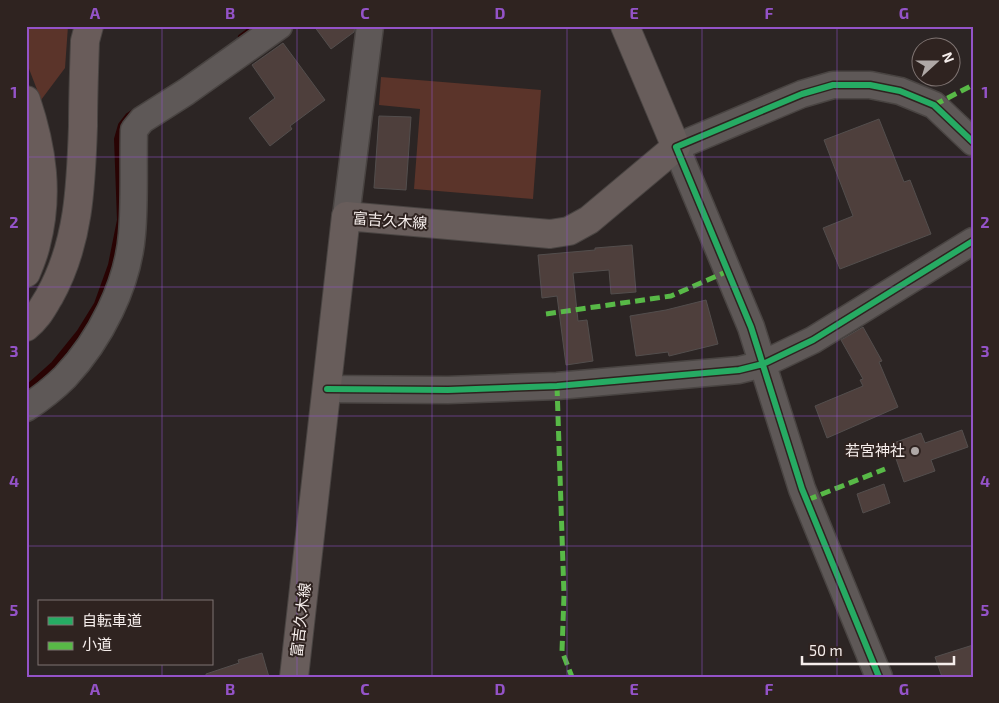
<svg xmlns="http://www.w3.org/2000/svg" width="999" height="703" viewBox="0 0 999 703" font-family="'Exo 2','Noto Sans JP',sans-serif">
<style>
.green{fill:#5b342a}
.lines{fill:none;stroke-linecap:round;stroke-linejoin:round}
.stream{stroke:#290303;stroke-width:6}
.building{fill:#4e3f3c;stroke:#534e4d}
.minor-casing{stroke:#494442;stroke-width:29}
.major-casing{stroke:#494442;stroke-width:30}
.highway-casing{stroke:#494442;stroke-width:30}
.minor{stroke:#5e5857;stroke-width:26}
.major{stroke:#685d5b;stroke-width:28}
.highway{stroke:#695c5a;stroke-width:28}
.quiet{stroke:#58b947;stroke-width:5;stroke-dasharray:10 5;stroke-linecap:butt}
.cycleway-casing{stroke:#2f2320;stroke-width:9}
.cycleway{stroke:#26ab63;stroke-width:6}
.grid{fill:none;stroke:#9453c8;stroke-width:1;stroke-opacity:0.55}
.poi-dot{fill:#afa8a6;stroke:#2f2320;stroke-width:2}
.labels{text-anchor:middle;stroke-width:4;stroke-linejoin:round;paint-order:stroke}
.street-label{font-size:15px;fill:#f6eeec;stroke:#2f2320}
.poi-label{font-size:15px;fill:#f6eeec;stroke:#2f2320;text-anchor:end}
.neatline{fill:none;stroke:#9453c8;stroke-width:2}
.grid-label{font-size:16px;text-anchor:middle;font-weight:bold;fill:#9453c8}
</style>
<rect width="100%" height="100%" fill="#2c2524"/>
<!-- green -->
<path class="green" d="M26 26H68L65 68 41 100 26 61Z
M381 77 541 90 533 199 414 189 420 109 379 105Z"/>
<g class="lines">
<!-- stream -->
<path class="stream" d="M241 37 256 26
M26 389 54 364 79 333 97 304 111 265 120 220 117 139 121 125 128 116 134 112"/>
</g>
<!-- building -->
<path class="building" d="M314 26H355L354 32 331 49Z
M283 43 325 100 290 126 292 129 270 146 249 118 275 98 252 65Z
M379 116 411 117 406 190 374 188Z
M879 119 904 182 910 180 931 234 840 269 823 228 853 216 824 140Z
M632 245 636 292 611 294 609 270 573 273 578 321 587 320 593 361 566 365 557 296 542 298 538 255 595 250V248Z
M706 300 718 344 669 356 668 352 636 356 630 316 666 310Z
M863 327 882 361 879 362 898 407 827 438 815 406 863 386 860 380 863 379 841 340Z
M962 430 968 447 931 460 935 471 904 482 891 444 921 433 925 443Z
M884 484 890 503 863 513 857 494Z
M973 645V677H942L935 657Z
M262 653 269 677H206V674L239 663 238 660Z"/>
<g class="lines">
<defs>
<path id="minor" d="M346 216 370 26
M327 389 448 390 557 386 739 370 763 364 813 340 973 241
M26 408C40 399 53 389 65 377 100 340 128 285 132 234 135 200 133 165 134 130L142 120 186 92 279 26
M879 677 802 489 751 327 676 147 802 94 833 85H870L900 91 934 105 973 142"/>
<path id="major" d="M294 677 346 216 550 234 569 231 589 220 676 147 625 26"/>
<path id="highway" d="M26 100C42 148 49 194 36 244 34 254 30 263 26 273
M26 327C38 317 41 310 49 297 79 244 81 186 83 126 83 98 84 70 85 41L89 26"/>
</defs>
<!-- minor casing -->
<use href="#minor" class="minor-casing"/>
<!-- major casing -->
<use href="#major" class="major-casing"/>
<!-- highway casing -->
<use href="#highway" class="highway-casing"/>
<!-- minor -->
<use href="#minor" class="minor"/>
<!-- major -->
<use href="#major" class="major"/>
<!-- highway -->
<use href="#highway" class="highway"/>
<!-- quiet -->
<path class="quiet" d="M934 105 973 85
M546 314 671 296 728 271
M557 386 564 595 562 651 572 677
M807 500 885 469"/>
<defs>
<path id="cycleway" d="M327 389 448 390 557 386 739 370 763 364 813 340 973 241
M879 677 802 489 751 327 676 147 802 94 833 85H870L900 91 934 105 973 142"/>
</defs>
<!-- cycleway casing -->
<use href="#cycleway" class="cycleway-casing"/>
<!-- cycleway -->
<use href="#cycleway" class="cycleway"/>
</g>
<!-- grid -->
<path class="grid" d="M162 26V602M297 26V677M432 26V677M567 26V677M702 26V677M837 26V677M26 157H973M26 287H973M26 416H973M26 546H973M162 664V677"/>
<!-- markers -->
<circle class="poi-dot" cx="915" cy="451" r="5"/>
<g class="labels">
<!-- street labels -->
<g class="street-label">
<text transform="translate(390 221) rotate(4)" y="5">富吉久木線</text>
<text transform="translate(301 620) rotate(-83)" y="5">富吉久木線</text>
</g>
<!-- poi labels -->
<g class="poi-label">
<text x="905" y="456">若宮神社</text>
</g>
</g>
<!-- border -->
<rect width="999" height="703" fill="none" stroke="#2f2320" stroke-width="55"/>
<!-- legend -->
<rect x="38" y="600" width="175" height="65" fill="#2f2320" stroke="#7f7472"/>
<rect x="48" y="617" width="25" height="8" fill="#26ab63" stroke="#7f7472"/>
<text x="82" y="626" font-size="15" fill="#f6eeec">自転車道</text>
<rect x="48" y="642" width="25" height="8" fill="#58b947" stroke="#7f7472"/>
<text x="82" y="650" font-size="15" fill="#f6eeec">小道</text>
<!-- north arrow -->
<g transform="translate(936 62) rotate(69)"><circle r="24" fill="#2f2320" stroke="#7f7472"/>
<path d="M0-4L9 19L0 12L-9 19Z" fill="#afa8a6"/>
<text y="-8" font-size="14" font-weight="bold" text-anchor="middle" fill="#f6eeec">N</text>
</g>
<!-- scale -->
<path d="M802 656v8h152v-8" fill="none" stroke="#f6eeec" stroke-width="2.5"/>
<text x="809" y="656" font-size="15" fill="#f6eeec" stroke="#2f2320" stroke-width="4" paint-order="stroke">50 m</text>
<rect x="28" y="28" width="944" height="648" class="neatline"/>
<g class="grid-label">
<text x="95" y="19">A</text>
<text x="230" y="19">B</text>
<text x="365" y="19">C</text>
<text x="500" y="19">D</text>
<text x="634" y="19">E</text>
<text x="769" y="19">F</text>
<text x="904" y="19">G</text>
<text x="14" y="98">1</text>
<text x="985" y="98">1</text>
<text x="14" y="228">2</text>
<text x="985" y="228">2</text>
<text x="14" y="357">3</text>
<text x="985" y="357">3</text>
<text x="14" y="487">4</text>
<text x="985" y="487">4</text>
<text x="14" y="616">5</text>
<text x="985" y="616">5</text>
<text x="95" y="695">A</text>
<text x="230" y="695">B</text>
<text x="365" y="695">C</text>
<text x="500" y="695">D</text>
<text x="634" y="695">E</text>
<text x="769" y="695">F</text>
<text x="904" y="695">G</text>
</g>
</svg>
